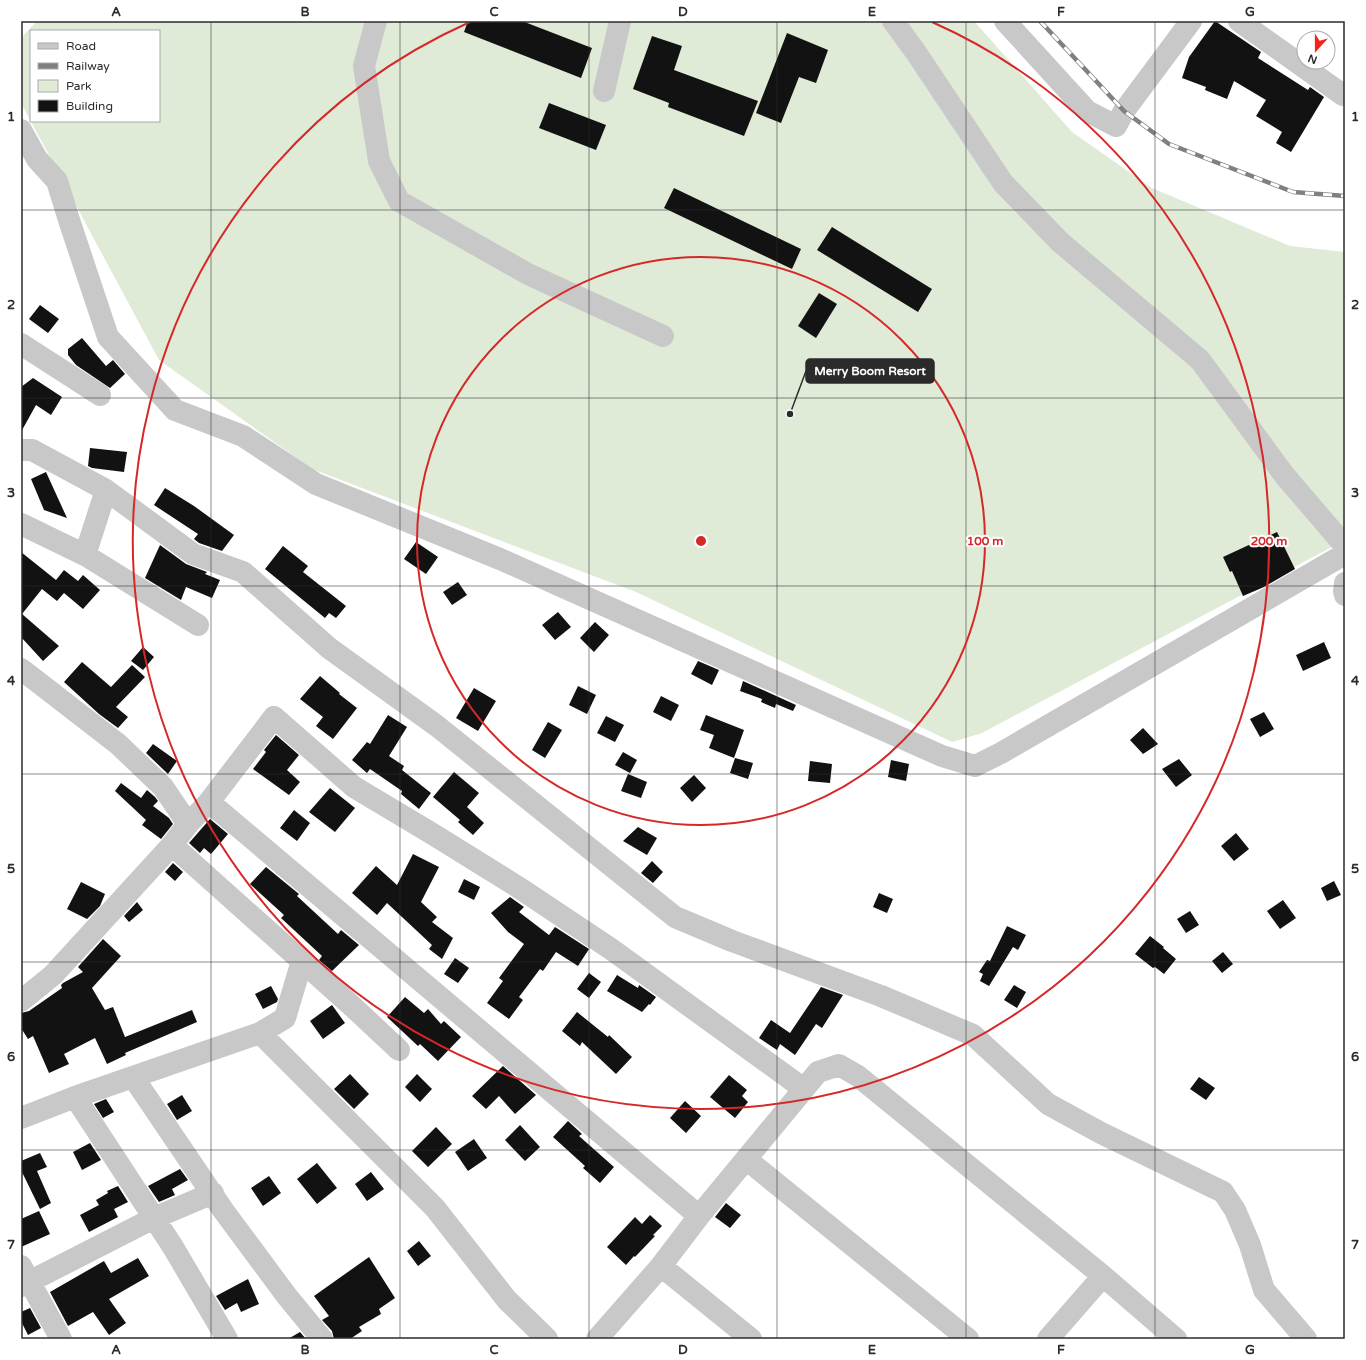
<svg xmlns="http://www.w3.org/2000/svg" width="1366" height="1360" viewBox="0 0 1366 1360" font-family="'Varela Round',sans-serif">
<style>
.green{fill:#e0ebd7;fill-rule:evenodd}
.building{fill:#121212}
.lines{fill:none;stroke-linecap:round;stroke-linejoin:round}
.minor{stroke:#c8c8c8;stroke-width:22}
.rail-casing{stroke:#808080;stroke-width:4.5}
.rail{stroke:#fff;stroke-width:3;stroke-dasharray:9;stroke-linecap:butt}
.grid{fill:none;stroke:#2b2b2b;stroke-width:1;stroke-opacity:0.55}
.ring{fill:none;stroke:#d62828;stroke-width:2}
.centre{fill:#d62828;stroke:#fff;stroke-width:2}
.ring-label{font-size:12px;text-anchor:middle;font-weight:bold;fill:#d62828;stroke:#fff;stroke-width:4;stroke-linejoin:round;paint-order:stroke}
.leader{fill:none;stroke:#2b2b2b;stroke-width:1.5}
.callout-dot{fill:#2b2b2b;stroke:#fff;stroke-width:1.5}
.callout{fill:#2b2b2b;stroke:#2b2b2b;stroke-width:1.5}
.callout-label{font-size:12px;text-anchor:middle;font-weight:bold;fill:#fff}
.neatline{fill:none;stroke:#2b2b2b;stroke-width:1.5}
.grid-label{font-size:13px;text-anchor:middle;font-weight:bold;fill:#2b2b2b}
</style>
<rect width="100%" height="100%" fill="#fff"/>
<!-- green -->
<path class="green" d="M37 21H974L1072 132 1152 188 1290 246 1345 252V540L982 733 952 742 636 592 312 469 159 360 21 103V38ZM31 31H159V121H31Z"/>
<!-- building -->
<path class="building" d="M468 21H522L592 48 581 78 464 32Z
M1215 21 1261 52 1258 58 1308 90 1310 87 1324 97 1291 152 1276 143 1282 132 1256 116 1266 100 1234 81 1227 99 1205 90 1206 87 1182 78 1189 57Z
M787 33 828 50 816 83 799 77 781 123 756 113Z
M652 36 682 46 674 70 758 101 744 136 668 107 669 103 633 89Z
M549 103 606 125 596 150 539 128Z
M674 188 801 249 792 269 664 208Z
M832 227 932 289 918 312 817 250Z
M819 293 837 304 816 338 798 326Z
M40 305 59 319 48 333 29 319Z
M82 338 106 366 113 360 125 374 110 388 76 365 68 355V349Z
M33 378 62 397 51 415 36 405 21 432V387Z
M90 448 127 452 124 472 92 468 88 466Z
M46 472 67 518 44 510 31 479Z
M165 488 194 506 234 535 222 551 199 543 194 539 198 534 154 505Z
M1277 532 1295 569 1264 587 1243 596 1232 571 1230 572 1223 557Z
M416 542 438 557 426 574 404 559Z
M160 545 186 564 207 572 205 574 220 580 212 598 186 587 181 600 145 578Z
M283 546 308 566 303 572 346 606 336 618 329 613 325 618 265 569Z
M21 552 56 580 64 570 78 581 83 575 100 590 83 609 64 593 57 601 42 589 22 614 59 646 43 661 21 637Z
M458 582 467 595 452 605 443 592Z
M558 612 571 627 555 640 542 625Z
M595 622 609 635 594 652 580 638Z
M1324 642 1331 658 1303 671 1296 655Z
M143 647 154 657 143 670 131 661Z
M698 661 719 670 712 685 691 674Z
M82 662 111 687 132 665 145 677 116 707 128 717 118 728 99 714 64 682Z
M320 676 340 693 339 694 357 708 333 739 316 726 323 717 300 699Z
M743 681 796 705 793 711 776 704 775 708 761 702 762 699 740 691Z
M578 686 596 695 587 714 569 705Z
M474 688 496 701 478 731 456 718Z
M661 696 679 705 671 721 653 712Z
M1264 712 1274 729 1260 737 1250 719Z
M388 715 407 727 389 756 404 766 402 770 431 793 419 809 401 794 402 791 370 769 367 773 352 760 367 742 370 744Z
M706 715 744 730 734 758 709 748 714 735 700 730Z
M606 716 624 725 615 742 597 733Z
M548 722 562 730 545 758 532 750Z
M1143 728 1158 744 1143 754 1130 740Z
M276 735 299 755 287 770 300 782 289 795 253 769 266 752 264 750Z
M153 744 177 761 168 774 146 753Z
M623 752 637 760 630 773 615 765Z
M735 758 753 763 748 779 730 773Z
M1179 759 1192 775 1176 787 1162 769Z
M891 760 909 764 906 781 888 777Z
M810 761 832 764 830 783 808 781Z
M454 772 479 793 467 807 484 823 473 835 458 822 460 820 433 797Z
M628 774 647 782 641 798 621 791Z
M694 775 706 788 692 802 680 788Z
M121 783 141 798 147 790 155 797 158 801 153 806 169 818 173 824 161 839 142 825 146 820 115 791Z
M330 788 355 808 335 832 309 812Z
M294 810 310 823 297 841 280 828Z
M210 819 228 834 211 854 204 848 200 853 189 843Z
M638 827 657 838 647 855 623 841Z
M1236 833 1249 849 1234 861 1221 846Z
M413 854 439 867 421 902 437 917 432 922 453 938 442 959 429 949 432 945 387 903 377 915 352 893 376 866 397 885Z
M652 861 663 872 653 883 641 873Z
M173 863 183 872 175 881 165 872Z
M266 867 299 894 297 896 338 934 341 930 359 945 332 971 319 960 322 956 281 918 284 915 250 884Z
M464 879 480 887 474 900 458 892Z
M1334 881 1341 895 1327 901 1321 888Z
M81 882 105 894 100 906 87 919 67 909Z
M879 893 893 899 887 913 873 907Z
M510 897 524 907 519 912 549 935 555 927 589 949 578 966 556 952 543 971 540 969 519 997 523 1000 509 1019 487 1003 503 981 499 978 524 944 508 932 491 913Z
M1283 900 1296 918 1280 929 1267 911Z
M137 902 143 910 129 922 124 916Z
M1190 911 1199 925 1186 933 1177 919Z
M1007 926 1026 935 1018 950 1013 947 989 986 980 981 983 974 979 972 987 960 990 961Z
M1150 936 1164 947 1163 948 1176 959 1164 974 1155 967 1153 968 1135 954Z
M103 939 121 956 92 988 105 1010 113 1007 125 1037 192 1010 197 1022 125 1053 126 1055 107 1064 95 1038 64 1054 69 1064 49 1073 33 1036 28 1039 21 1028V1013L29 1011 62 988 61 985 63 983 83 972 78 967Z
M1223 952 1233 964 1222 973 1212 961Z
M455 958 469 968 458 983 444 974Z
M589 973 601 982 589 998 577 989Z
M617 975 638 988 639 985 656 997 650 1005 649 1004 642 1012 607 991Z
M1014 985 1026 992 1017 1008 1004 1000Z
M271 986 278 999 277 1002 263 1009 255 994Z
M821 987 843 995 822 1028 816 1024 795 1055 780 1044 777 1050 759 1038 771 1020 790 1033Z
M405 997 424 1013 428 1009 441 1024 444 1021 461 1037 438 1061 420 1044 418 1046 387 1017Z
M332 1005 345 1023 323 1039 310 1021Z
M577 1012 608 1037 609 1035 632 1057 616 1074 582 1042 580 1046 562 1031Z
M503 1066 536 1095 515 1114 499 1096 486 1109 472 1096Z
M350 1074 369 1094 354 1109 334 1089Z
M417 1074 432 1089 420 1102 405 1087Z
M729 1075 747 1090 742 1096 748 1102 735 1118 710 1097Z
M1199 1077 1215 1088 1206 1100 1190 1089Z
M182 1095 192 1111 177 1120 167 1104Z
M106 1099 114 1112 103 1118 94 1104Z
M685 1101 701 1116 686 1133 670 1118Z
M568 1121 582 1134 579 1136 614 1167 600 1183 583 1168 585 1166 553 1137Z
M520 1125 540 1147 525 1161 505 1140Z
M436 1127 452 1144 428 1167 412 1151Z
M474 1139 487 1158 468 1171 455 1152Z
M90 1143 101 1160 82 1170 73 1152Z
M40 1153 47 1167 37 1171 51 1203 40 1209 21 1170V1161Z
M317 1163 337 1188 317 1204 297 1179Z
M180 1169 188 1180 172 1189 175 1195 159 1202 148 1186Z
M371 1172 384 1189 367 1201 355 1184Z
M269 1176 281 1193 263 1206 251 1188Z
M118 1186 128 1202 114 1209 118 1217 89 1232 80 1215 99 1205 96 1200 108 1193 107 1191Z
M726 1203 741 1215 730 1228 715 1217Z
M39 1211 50 1234 21 1247V1219Z
M650 1215 662 1226 653 1235 655 1236 635 1257 634 1256 626 1265 607 1247 635 1217 642 1224Z
M419 1241 431 1256 418 1266 407 1251Z
M369 1257 395 1298 379 1309 381 1314 359 1327 362 1331 350 1339H334L332 1331 322 1320 329 1316 314 1296Z
M138 1258 149 1276 109 1299 126 1323 109 1335 93 1312 68 1326 50 1292 104 1261 111 1273Z
M248 1279 259 1304 241 1312 237 1303 225 1310 216 1296Z
M30 1308 41 1328 28 1335 21 1321V1312Z
M300 1332 306 1339H288Z"/>
<g class="lines">
<!-- minor -->
<path class="minor" d="M376 21 364 66 379 161 399 201 528 274 663 336
M893 21 915 51 1003 183 1060 242 1200 360 1285 476 1345 546
M1005 21 1087 111 1116 126 1124 111 1191 21
M1239 21 1343 95 1345 92
M604 91 620 21
M21 130 37 159 57 181 69 220 108 337 175 410 243 436 316 484 500 559 942 756 975 766 1001 753 1345 554
M21 344 100 395
M21 450H32L106 490
M21 524 85 555 198 625
M85 555 106 490 193 554 243 572 329 648 437 726 675 917 732 941 881 996 973 1035 1048 1104 1101 1133 1223 1192 1235 1210 1250 1245 1264 1290 1306 1339
M1345 583 1344 591 1345 595
M21 669 118 744 163 787 188 824
M209 802 274 717 354 787 431 833 518 887 611 949 804 1089
M172 845 352 1006 399 1050
M21 1001 53 975 172 845 188 824 209 802 699 1216
M260 1033 285 1018 302 961
M133 1077 223 1210 286 1295 322 1339
M75 1097 173 1247 227 1339
M21 1118 75 1097 260 1033 435 1208 507 1300 547 1339
M746 1159 968 1339
M21 1266 61 1339
M661 1266 751 1339
M21 1286 154 1218 213 1193
M597 1339 661 1266 699 1216 818 1072 839 1065 858 1076 1103 1276 1176 1339
M1048 1339 1103 1276"/>
<defs>
<path id="rail" d="M1040 21 1124 111 1169 144 1293 192 1345 196"/>
</defs>
<!-- rail casing -->
<use href="#rail" class="rail-casing"/>
<!-- rail -->
<use href="#rail" class="rail"/>
</g>
<!-- grid -->
<path class="grid" d="M211 21V1339M400 21V1339M589 21V1339M777 21V1339M966 21V1339M1155 21V1339M21 210H1345M21 398H1345M21 586H1345M21 774H1345M21 962H1345M21 1150H1345"/>
<!-- distance rings -->
<g class="ring">
<circle cx="701" cy="541" r="284"/>
<path d="M932 22A568 568 0 1 1 470 22"/>
</g>
<circle cx="701" cy="541" r="6" class="centre"/>
<g class="ring-label">
<text x="985" y="545">100 m</text>
<text x="1269" y="545">200 m</text>
</g>
<!-- callouts -->
<path class="leader" d="M790 414L806 371"/>
<circle class="callout-dot" cx="790" cy="414" r="4"/>
<rect class="callout" x="806" y="359" width="128" height="24" rx="4"/>
<g class="callout-label">
<text x="870" y="375">Merry Boom Resort</text>
</g>
<!-- border -->
<rect width="1366" height="1360" fill="none" stroke="#ffffff" stroke-width="44"/>
<!-- legend -->
<rect x="30" y="30" width="130" height="92" fill="#ffffff" stroke="#aaaaaa"/>
<rect x="38" y="43" width="20" height="6" fill="#c8c8c8" stroke="#aaaaaa"/>
<text x="66" y="50" font-size="12" fill="#2b2b2b">Road</text>
<rect x="38" y="63" width="20" height="6" fill="#808080" stroke="#aaaaaa"/>
<text x="66" y="70" font-size="12" fill="#2b2b2b">Railway</text>
<rect x="38" y="80" width="20" height="12" fill="#e0ebd7" stroke="#aaaaaa"/>
<text x="66" y="90" font-size="12" fill="#2b2b2b">Park</text>
<rect x="38" y="100" width="20" height="12" fill="#121212" stroke="#aaaaaa"/>
<text x="66" y="110" font-size="12" fill="#2b2b2b">Building</text>
<!-- north arrow -->
<g transform="translate(1316 50) rotate(201)"><circle r="19" fill="#ffffff" stroke="#aaaaaa"/>
<path d="M0-3L7 15L0 10L-7 15Z" fill="#f5221b"/>
<text y="-6" font-size="11" font-weight="bold" text-anchor="middle" fill="#2b2b2b">N</text>
</g>
<rect x="22" y="22" width="1322" height="1316" class="neatline"/>
<g class="grid-label">
<text x="116" y="16">A</text>
<text x="305" y="16">B</text>
<text x="494" y="16">C</text>
<text x="683" y="16">D</text>
<text x="872" y="16">E</text>
<text x="1061" y="16">F</text>
<text x="1250" y="16">G</text>
<text x="11" y="121">1</text>
<text x="1355" y="121">1</text>
<text x="11" y="309">2</text>
<text x="1355" y="309">2</text>
<text x="11" y="497">3</text>
<text x="1355" y="497">3</text>
<text x="11" y="685">4</text>
<text x="1355" y="685">4</text>
<text x="11" y="873">5</text>
<text x="1355" y="873">5</text>
<text x="11" y="1061">6</text>
<text x="1355" y="1061">6</text>
<text x="11" y="1249">7</text>
<text x="1355" y="1249">7</text>
<text x="116" y="1354">A</text>
<text x="305" y="1354">B</text>
<text x="494" y="1354">C</text>
<text x="683" y="1354">D</text>
<text x="872" y="1354">E</text>
<text x="1061" y="1354">F</text>
<text x="1250" y="1354">G</text>
</g>
</svg>
